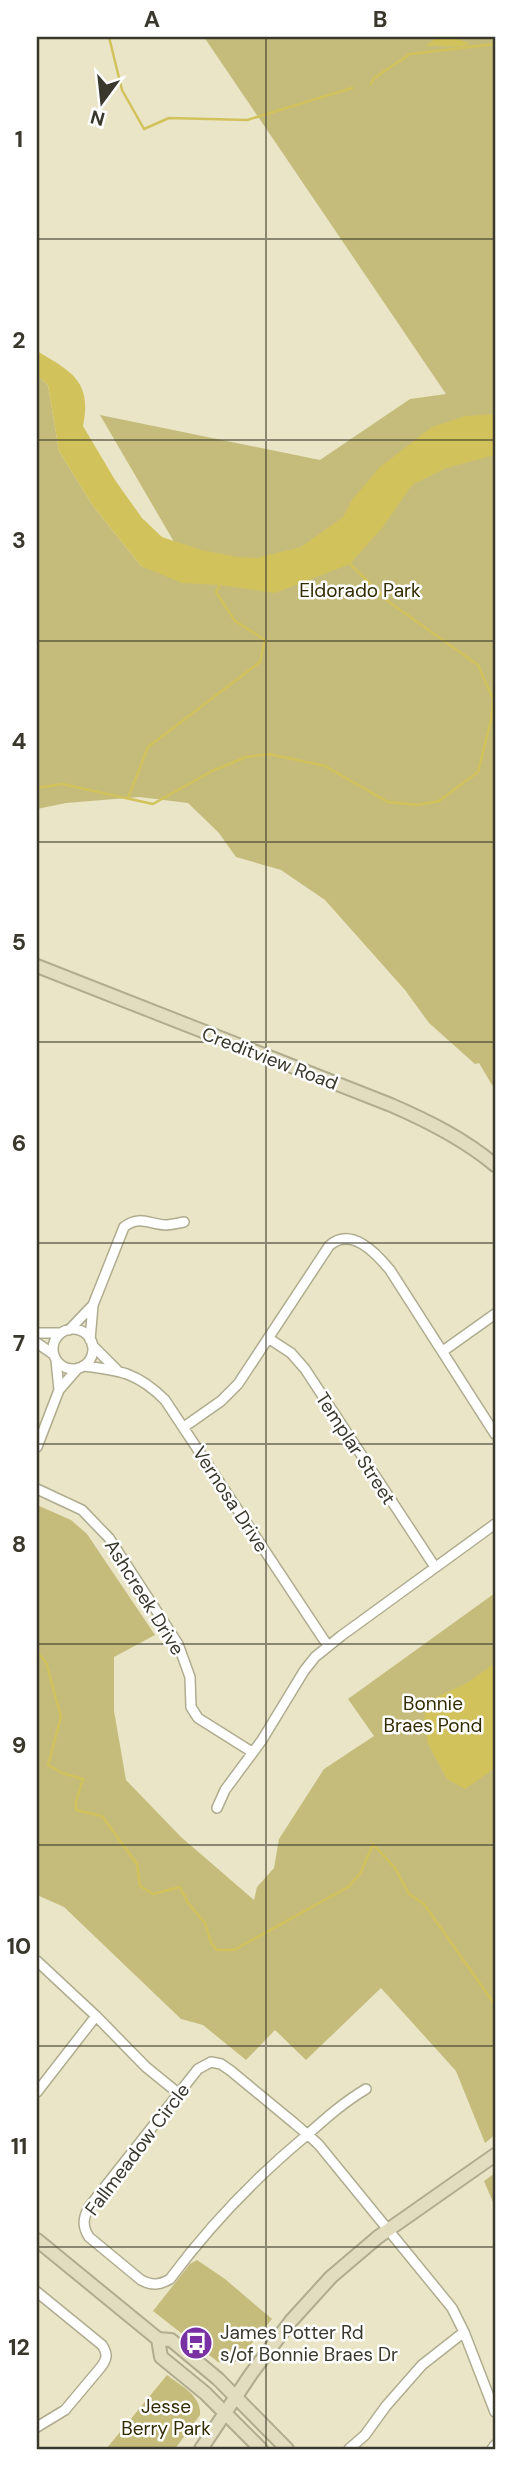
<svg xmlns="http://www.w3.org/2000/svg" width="532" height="2486" viewBox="0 0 532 2486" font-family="'DM Sans',sans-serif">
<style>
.green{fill:#c5bc7c}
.water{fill:#d2c25c}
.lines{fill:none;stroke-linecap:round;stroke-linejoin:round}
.stream{stroke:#d2c25c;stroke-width:2.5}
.street-casing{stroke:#b0ac8f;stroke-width:12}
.secondary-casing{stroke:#b0ac8f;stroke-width:16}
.street{stroke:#fff;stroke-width:9}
.secondary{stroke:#e2ddbe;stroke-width:12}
.grid{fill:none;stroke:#3a382c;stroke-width:2;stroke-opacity:0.55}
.labels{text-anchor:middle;stroke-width:5;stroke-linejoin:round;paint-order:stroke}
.park-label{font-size:19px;fill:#322b00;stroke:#fff}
.street-label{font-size:19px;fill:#3a382c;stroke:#fff}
.poi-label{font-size:19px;fill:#3a382c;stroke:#fff;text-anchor:start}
.neatline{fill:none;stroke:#3a382c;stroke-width:2.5}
.grid-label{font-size:23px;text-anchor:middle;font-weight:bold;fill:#3a382c}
</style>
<rect width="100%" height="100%" fill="#e9e5c6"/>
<!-- green -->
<path class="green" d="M204 37H495V1090L479 1063 475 1064 429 1023 405 990 325 900 281 870 236 857 219 833 188 803 139 797 66 803 37 809V375L48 385 59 451 93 506 141 566 198 583 100 415 320 460 410 399 446 394Z
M37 1505 71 1520 87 1534 155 1635 114 1657V1711L126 1780 181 1837 254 1900 257 1887 274 1868 279 1839 324 1769 374 1736 348 1699 495 1593V2135L485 2143 456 2071 381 1988 306 2060 275 2030 246 2060 203 2025 181 2019 64 1907 37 1895Z
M495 2173V2207L484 2181Z
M197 2260 225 2279 272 2319 237 2361 230 2364 218 2362 153 2311 190 2264Z
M167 2375C180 2385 202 2396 200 2415L175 2449H106Z"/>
<!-- water -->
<path class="water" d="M438 37H454L470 44C456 49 440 45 425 46Z
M37 351C72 372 92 381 83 426L115 480 142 518 162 537 201 550 237 557 256 558 301 547 343 517 352 500 380 467 432 427 466 416 495 414V455L446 468 412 485 382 528 350 564 275 593 220 585 182 583 141 566 93 506 59 451 48 385 37 375Z
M495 1663V1768L465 1789 447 1779 428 1744 424 1719 426 1706 432 1699 467 1683Z"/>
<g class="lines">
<!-- stream -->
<path class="stream" d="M109 37 122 90 144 129 169 118 247 120 352 88
M371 84 374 78 410 54 495 44
M37 788 62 784 153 804 212 771 246 757 269 754 325 766 388 802 418 805 439 801 478 772 491 720 493 699 478 665 389 602 348 562
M128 798 148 747 260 662 265 640 235 621 216 592 220 585
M37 1652 46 1662 61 1717 48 1765 62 1773 83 1779 76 1802V1810L102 1816 137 1864 140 1886 153 1894 180 1887 188 1903 205 1923 211 1943 217 1950H234L348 1887 360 1874 373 1844 395 1868 409 1894 424 1904 495 2005"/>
<defs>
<path id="street" d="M53 1349a20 20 0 1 1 40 0a20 20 0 1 1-40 0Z
M69 1330 93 1305
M37 1333H61
M268 1338 291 1353 305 1369 435 1567
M90 1340 93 1305 124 1227C139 1215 149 1224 165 1225 171 1225 178 1223 184 1222
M37 1343 53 1354
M92 1345 117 1370
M443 1351 495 1314
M56 1360 59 1390
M83 1366C120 1370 138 1373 165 1400L328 1646
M184 1427 221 1401 238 1384 329 1246C351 1226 376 1253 390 1270L495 1434
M37 1447 59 1390 78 1368
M37 1489 82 1510 109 1538 178 1644 190 1677 191 1707 198 1718 252 1752
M217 1808 225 1790 262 1740 304 1671 315 1657 341 1636 495 1524
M37 1961 96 2016 146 2067 178 2093
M366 2089C344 2102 326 2118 307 2135 255 2178 210 2225 170 2279 160 2285 152 2286 141 2280L89 2237C82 2226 83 2218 89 2207L198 2069 211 2062 221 2064 231 2071 294 2123C302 2130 311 2137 319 2145L452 2308 464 2332 495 2412
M37 2092 96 2016
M37 2292 102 2345C108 2354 107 2359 101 2367L65 2410 37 2427
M349 2449 365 2435 386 2406 422 2365 464 2332
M492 2449 495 2445"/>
<path id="secondary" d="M37 966 391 1105C428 1121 464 1139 495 1165
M37 2240 158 2339 171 2340 218 2379 287 2449
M158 2339 161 2357 205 2393 261 2449
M201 2449 251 2374 291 2321 331 2277 378 2237 495 2155"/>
</defs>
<!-- street casing -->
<use href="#street" class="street-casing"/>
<!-- secondary casing -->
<use href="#secondary" class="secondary-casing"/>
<!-- street -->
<use href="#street" class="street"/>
<!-- secondary -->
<use href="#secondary" class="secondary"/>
</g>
<!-- grid -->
<path class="grid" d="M266 37V2449M37 239H495M37 440H495M37 641H495M37 842H495M37 1042H495M37 1243H495M37 1444H495M37 1644H495M37 1845H495M37 2046H495M37 2247H495"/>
<!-- icons -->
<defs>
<symbol id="bus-disc" viewBox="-11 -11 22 22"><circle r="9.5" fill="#7930a2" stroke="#fff"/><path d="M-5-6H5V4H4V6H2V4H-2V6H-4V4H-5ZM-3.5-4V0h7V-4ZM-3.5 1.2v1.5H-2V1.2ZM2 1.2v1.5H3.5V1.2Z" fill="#fff"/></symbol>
</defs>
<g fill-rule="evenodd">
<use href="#bus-disc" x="177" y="2324" width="38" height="38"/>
</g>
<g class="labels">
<!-- park labels -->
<g class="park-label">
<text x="360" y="597">Eldorado Park</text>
<text x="433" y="1710">Bonnie<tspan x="433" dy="22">Braes Pond</tspan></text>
<text x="166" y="2413">Jesse<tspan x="166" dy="22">Berry Park</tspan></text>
</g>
<!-- street labels -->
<g class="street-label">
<text transform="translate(270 1058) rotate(21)" y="7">Creditview Road</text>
<text transform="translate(356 1448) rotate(57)" y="7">Templar Street</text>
<text transform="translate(231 1499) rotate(57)" y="7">Vernosa Drive</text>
<text transform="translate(145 1597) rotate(58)" y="7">Ashcreek Drive</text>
<text transform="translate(137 2149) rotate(-53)" y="7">Fallmeadow Circle</text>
</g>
<!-- poi labels -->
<g class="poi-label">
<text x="220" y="2339">James Potter Rd<tspan x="220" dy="22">s/of Bonnie Braes Dr</tspan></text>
</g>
</g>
<!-- border -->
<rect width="532" height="2486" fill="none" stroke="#ffffff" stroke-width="77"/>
<!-- north arrow -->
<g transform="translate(102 102) rotate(195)" stroke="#ffffff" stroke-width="5" paint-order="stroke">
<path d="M0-5L12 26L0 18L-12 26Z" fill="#3a382c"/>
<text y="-10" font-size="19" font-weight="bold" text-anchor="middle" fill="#3a382c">N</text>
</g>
<rect x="38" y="38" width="456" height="2410" class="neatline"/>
<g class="grid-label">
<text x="152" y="27">A</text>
<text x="380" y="27">B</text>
<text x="19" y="147">1</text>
<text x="19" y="348">2</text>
<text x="19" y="548">3</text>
<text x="19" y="749">4</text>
<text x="19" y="950">5</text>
<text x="19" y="1151">6</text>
<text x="19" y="1351">7</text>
<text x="19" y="1552">8</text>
<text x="19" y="1753">9</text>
<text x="19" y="1954">10</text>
<text x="19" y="2154">11</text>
<text x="19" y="2355">12</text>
</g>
</svg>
